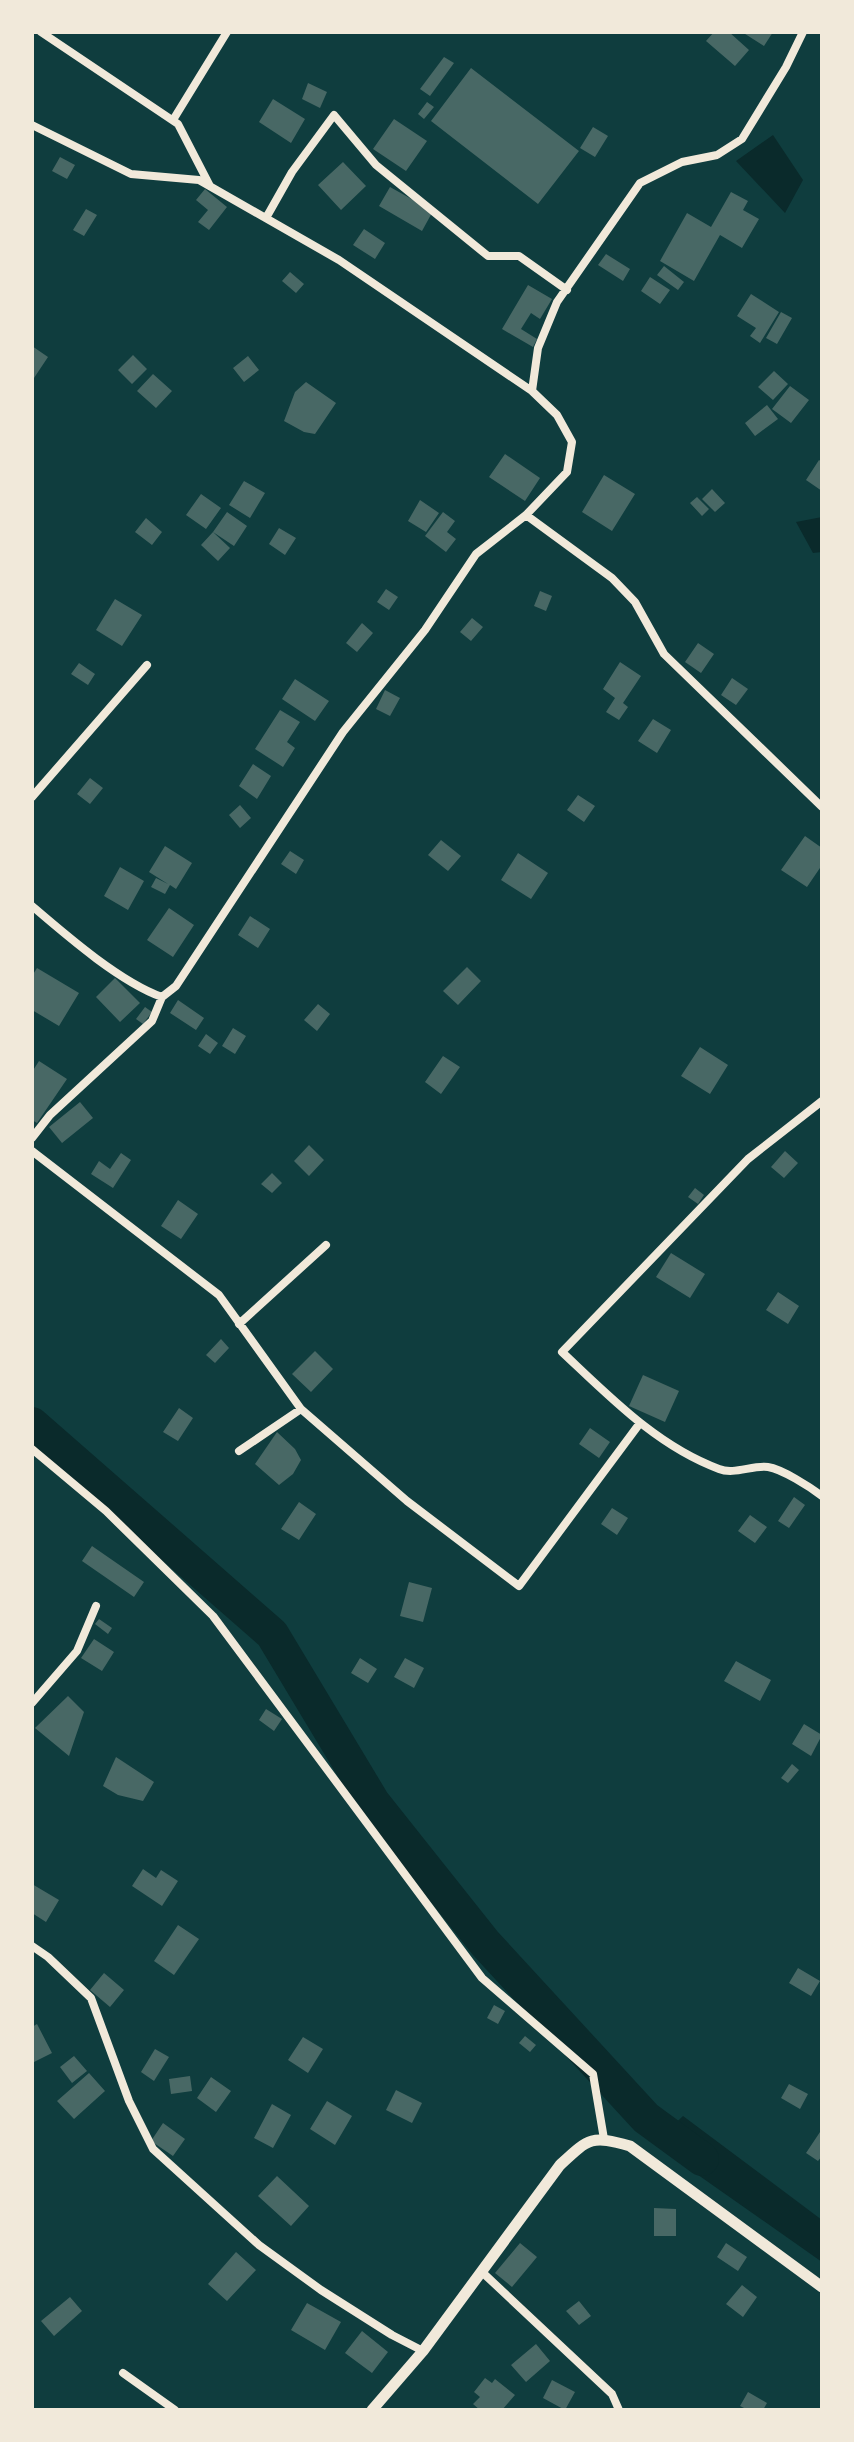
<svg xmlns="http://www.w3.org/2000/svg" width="854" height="2442" viewBox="0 0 854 2442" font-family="Overpass,sans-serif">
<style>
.water{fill:#0a2a2b}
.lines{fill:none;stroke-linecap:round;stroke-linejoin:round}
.river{stroke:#0a2a2b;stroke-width:34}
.building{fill:#486865}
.minor{stroke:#f1e9da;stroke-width:8}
.secondary{stroke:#f1e9da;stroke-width:11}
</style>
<rect width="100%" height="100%" fill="#0f3d3e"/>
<!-- water -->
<path class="water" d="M773 135 803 180 785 213 736 161Z
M822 517V552L813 553 796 522Z
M683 2116 822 2220V2262L654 2144Z"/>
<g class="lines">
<!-- river -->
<path class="river" d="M32 1424 272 1634 373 1802 485 1943 646 2118 702 2159"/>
</g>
<!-- building -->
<path class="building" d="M714 32H729L749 50 735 66 706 41Z
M742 32H773L764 46Z
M444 57 454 63 430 96 420 89Z
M471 68 579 151 538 204 431 121Z
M308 83 327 92 320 108 302 99Z
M273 99 305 119 291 143 259 122Z
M427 102 434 107 424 119 418 114Z
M394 119 427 141 406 171 373 149Z
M593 127 608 136 595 157 580 148Z
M60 157 75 165 67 179 52 171Z
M343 162 366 186 341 210 318 185Z
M390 187 433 211 422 231 379 206Z
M205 189 227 207 209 230 198 222 208 210 196 200Z
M731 192 748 201 743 210 759 219 742 248 720 235 694 281 660 261 687 213 711 227Z
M86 209 97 215 84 236 73 230Z
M364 229 385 243 375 259 353 245Z
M606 254 630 269 623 281 598 265Z
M664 266 684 282 678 290 657 275Z
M290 272 304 284 296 293 282 281Z
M650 277 670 290 660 304 641 291Z
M528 285 552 299 540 319 531 313 521 329 537 339 533 347 502 329Z
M751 294 779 312 760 343 750 336 756 328 737 316Z
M781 312 792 318 777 344 766 338Z
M32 346 48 357 32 381Z
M133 355 147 369 132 384 118 370Z
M248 356 259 370 244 382 233 368Z
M774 371 788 384 773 400 758 387Z
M153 374 172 391 156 408 137 391Z
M306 382 336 403 315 434 304 432 284 421 295 392Z
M790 386 809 400 791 423 772 409Z
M767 405 778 419 755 436 745 423Z
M505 454 540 478 525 501 489 477Z
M819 460 822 462V491L806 480Z
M604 475 635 494 612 531 582 512Z
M244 481 265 493 250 518 229 505Z
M712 489 725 503 715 512 702 499Z
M201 494 221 508 206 529 186 515Z
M697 497 709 509 702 516 690 503Z
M420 500 439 513 426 532 408 521Z
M227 512 247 526 234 546 213 532Z
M443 512 455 521 447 532 456 539 446 552 425 536Z
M146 518 162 532 152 545 135 532Z
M279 528 296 538 285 555 269 544Z
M213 532 230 548 218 561 201 545Z
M386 589 398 597 389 610 377 602Z
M540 591 552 596 546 611 534 606Z
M115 599 142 615 122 646 96 630Z
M472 618 483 627 471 641 460 632Z
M362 623 373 633 357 652 346 643Z
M698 643 714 654 701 673 685 662Z
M620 662 641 676 623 703 628 707 619 720 606 712 615 698 603 689Z
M79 663 95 674 88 685 71 674Z
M732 678 748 689 736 705 721 695Z
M295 679 329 701 315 721 282 699Z
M385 690 400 698 390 716 376 709Z
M280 710 300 722 287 742 295 748 283 767 255 749Z
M653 719 671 730 657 753 638 741Z
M253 764 271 776 257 799 239 786Z
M90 778 103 788 90 804 77 794Z
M578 795 595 806 584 822 567 810Z
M240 805 251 818 240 828 229 815Z
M805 836 822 848V865L807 887 781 870Z
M441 840 461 856 448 871 428 855Z
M165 846 192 863 176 889 170 885 165 894 151 887 156 878 168 884 149 872Z
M290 851 304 860 296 874 281 864Z
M518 853 548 873 531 899 501 880Z
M120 867 144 881 128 910 104 896Z
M169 908 194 925 173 957 147 940Z
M250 916 270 929 258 948 238 935Z
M467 967 481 981 458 1005 443 991Z
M37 968 79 993 59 1026 32 1010V976Z
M115 978 140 1003 120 1022 96 997Z
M178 1000 204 1018 196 1030 170 1013Z
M318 1004 330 1014 317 1031 304 1020Z
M145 1007 152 1012 143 1024 136 1019Z
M233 1028 246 1036 235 1054 222 1046Z
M206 1034 218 1043 210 1054 198 1046Z
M700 1047 728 1065 710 1094 681 1076Z
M443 1056 460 1067 441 1094 425 1082Z
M39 1061 67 1079 37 1123 32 1120V1072Z
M80 1102 93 1118 62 1143 49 1127Z
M309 1145 324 1160 309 1176 294 1161Z
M785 1151 798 1163 784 1178 771 1167Z
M121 1153 131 1160 113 1188 91 1174 99 1161 110 1169Z
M272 1173 282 1183 272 1193 261 1184Z
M695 1188 704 1195 698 1204 688 1197Z
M178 1200 198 1214 181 1239 161 1226Z
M671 1253 705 1274 690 1298 656 1277Z
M778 1292 799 1306 788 1324 766 1310Z
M221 1339 229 1348 215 1363 206 1355Z
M315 1351 333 1369 311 1392 292 1374Z
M643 1375 679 1391 665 1422 629 1406Z
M179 1408 193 1418 178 1441 163 1432Z
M590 1428 610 1442 599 1458 579 1444Z
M277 1432 295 1449 301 1460 293 1474 279 1485 255 1464Z
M794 1497 805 1505 789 1528 778 1521Z
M299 1502 316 1514 299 1540 281 1529Z
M612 1508 628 1518 617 1535 601 1524Z
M750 1515 767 1527 755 1543 738 1531Z
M92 1546 144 1582 134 1597 82 1561Z
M409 1582 432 1588 423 1622 400 1616Z
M99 1619 112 1628 108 1634 95 1624Z
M94 1639 114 1652 102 1671 81 1658Z
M360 1658 377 1669 368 1683 351 1673Z
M405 1658 424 1668 414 1688 394 1677Z
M736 1661 771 1680 760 1701 724 1681Z
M68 1696 84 1712 69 1756 35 1728Z
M266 1709 282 1719 274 1731 259 1720Z
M804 1724 822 1735 811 1756 792 1744Z
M116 1757 154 1782 143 1801 118 1795 103 1786Z
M792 1764 799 1770 788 1783 781 1778Z
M143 1869 156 1878 161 1870 178 1881 162 1906 132 1886Z
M32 1884 59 1900 46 1922 32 1913Z
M178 1925 199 1939 174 1975 154 1961Z
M798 1968 820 1981 811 1996 789 1983Z
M104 1973 124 1990 110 2007 90 1990Z
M494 2005 505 2011 498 2024 487 2018Z
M37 2024 52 2053 32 2063V2027Z
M525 2036 536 2045 530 2052 519 2043Z
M303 2037 323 2049 308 2073 288 2060Z
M155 2049 169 2057 154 2081 141 2072Z
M74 2056 87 2071 72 2083 60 2067Z
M89 2073 105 2091 74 2119 57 2101Z
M190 2076 192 2091 171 2094 169 2079Z
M211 2077 231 2091 216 2112 197 2098Z
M789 2084 808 2094 800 2109 781 2098Z
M396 2090 422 2103 412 2123 386 2110Z
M327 2101 352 2116 335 2145 310 2129Z
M272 2104 291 2115 273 2148 254 2138Z
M163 2123 185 2139 173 2156 151 2141Z
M820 2132 822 2156 818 2161 806 2153Z
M277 2176 309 2206 291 2226 258 2196Z
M654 2208 676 2209V2236H654Z
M520 2243 537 2257 512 2287 495 2273Z
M726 2243 747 2257 738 2271 717 2257Z
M236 2252 256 2270 227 2301 208 2284Z
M742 2285 757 2297 743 2317 726 2304Z
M70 2297 82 2311 54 2336 41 2321Z
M579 2301 591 2316 579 2325 566 2311Z
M307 2303 341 2322 325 2350 291 2330Z
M362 2331 388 2352 372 2373 345 2353Z
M536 2344 550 2361 526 2382 511 2365Z
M485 2378 492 2383 495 2379 515 2395 502 2410H480L473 2404 480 2397 474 2392Z
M552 2380 575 2392 565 2410 543 2398Z
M748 2392 767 2403 763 2410H748L740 2406Z"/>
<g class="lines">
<!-- minor -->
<path class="minor" d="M41 32 178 124 210 186
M173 120 227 32
M32 125 131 174 199 180 339 260 532 391
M266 218 292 172 334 115 376 165 488 256H519L567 290
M526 515 612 578 635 602 664 654 822 807
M32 797 147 665
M32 906C67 936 120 982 162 997
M822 1101 748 1159 562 1352C610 1397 657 1446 719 1469 734 1475 752 1465 768 1467 782 1469 810 1487 822 1496
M32 1138 50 1115 152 1021 162 997 176 986 343 732 425 630 476 554 526 515 567 472 572 442 557 415 532 391 538 348 557 302 640 183 682 162 717 155 742 139 786 67 803 32
M32 1151 219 1295 301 1409 407 1501 519 1586 640 1423
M239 1324 326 1245
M32 1449 106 1511 213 1616 482 1978 593 2074 604 2139
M239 1451 301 1409
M32 1703 77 1651 96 1606
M32 1946 48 1957 91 1998 129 2101 153 2149 259 2245 321 2290 392 2335 423 2351
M482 2272 612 2394 619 2410
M123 2373 175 2410"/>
<!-- secondary -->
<path class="secondary" d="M372 2410 423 2351 560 2165C589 2138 591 2135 630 2146L822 2287"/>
</g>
<!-- border -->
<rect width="854" height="2442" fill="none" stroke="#f1e9da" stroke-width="68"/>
</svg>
